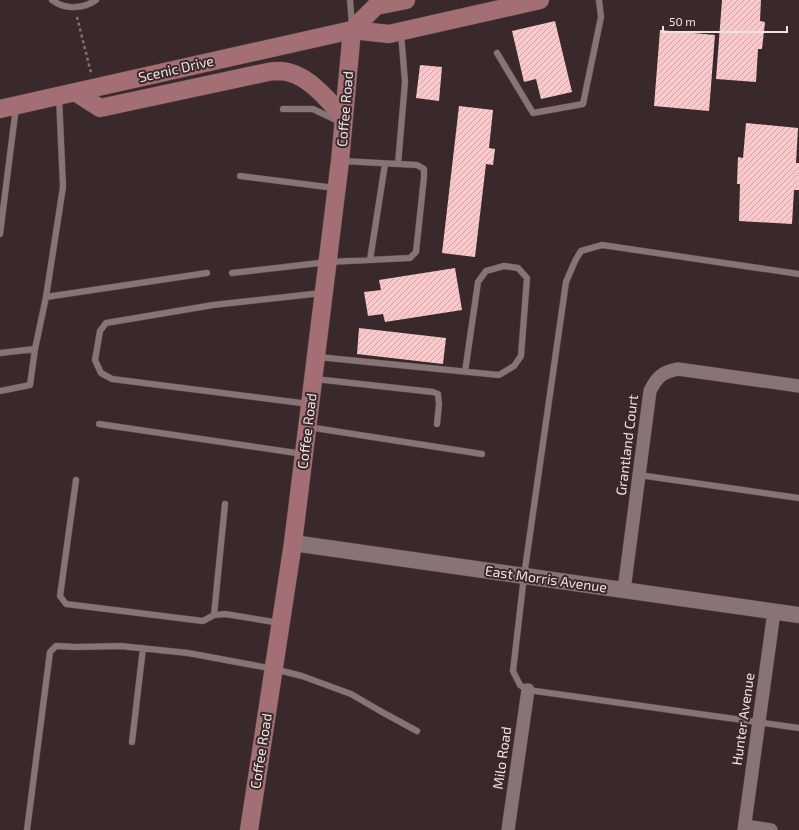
<svg xmlns="http://www.w3.org/2000/svg" width="799" height="830" viewBox="0 0 799 830" font-family="'Exo 2',sans-serif">
<style>
.building{fill:url(#building-hatch)}
.lines{fill:none;stroke-linecap:round;stroke-linejoin:round}
.service-casing{stroke:#574849;stroke-width:7}
.minor-casing{stroke:#574849;stroke-width:14}
.tertiary-casing{stroke:#574849;stroke-width:17}
.secondary-casing{stroke:#574849;stroke-width:19}
.path{stroke:#817273;stroke-width:2.5;stroke-dasharray:3 3;stroke-linecap:butt}
.service{stroke:#897475;stroke-width:6}
.minor{stroke:#897475;stroke-width:13}
.tertiary{stroke:#897475;stroke-width:16}
.secondary{stroke:#a46f74;stroke-width:18}
.labels{text-anchor:middle;stroke-width:4;stroke-linejoin:round;paint-order:stroke}
.street-label{font-size:14px;fill:#efe3e4;stroke:#3a292a}
</style>
<defs>
<pattern id="building-hatch" width="6" height="6" patternUnits="userSpaceOnUse"><rect width="6" height="6" fill="#fac8ca"/><path d="M-1 1l2-2M0 6l6-6M5 7l2-2" fill="none" stroke="#cea7a8"/></pattern>
</defs>
<rect width="100%" height="100%" fill="#3a292a"/>
<!-- building -->
<path class="building" d="M722 0H761L760 21 765 22 762 49H758L756 82 716 79Z
M555 21 572 92 541 99 536 79 524 82 512 31Z
M660 30 715 35 709 111 654 106Z
M420 65 442 67 439 101 416 98Z
M459 106 493 110 489 148 495 149 493 165 486 164 475 257 442 253Z
M746 123 798 128 796 163H799V190H794L792 224 739 221 740 184H737L738 157 743 158Z
M455 268 462 310 385 322 383 314 368 316 364 292 381 290 379 280Z
M359 328 446 338 443 364 357 354Z"/>
<g class="lines">
<defs>
<path id="service" d="M52 0C65 10 83 9 96 0
M350 0 352 24
M497 53 533 113 583 104 601 17 599 0
M283 109H313L340 122
M398 164 405 82 401 33
M240 176 335 188
M0 234 16 107
M370 260 385 164
M232 273 328 262 410 258 416 252 424 177V169L417 165 342 161
M799 274 602 245 581 251 575 261 566 282 524 576 513 671 520 685 528 690 799 728
M46 297 207 273
M0 353 35 349
M318 357 499 375 514 366 521 356 527 278 518 268 504 266 486 271 478 282 465 372
M315 379 433 392 438 394 439 404 437 424
M0 391 30 385 35 349 46 297 63 187 59 97
M309 404 112 379 101 373 95 360 100 331 106 323 213 305 322 293
M99 424 303 454
M308 427 482 454
M639 475 799 498
M76 480 60 596 66 604 203 621 214 615 225 614 280 623
M214 615 225 504
M132 742 143 648
M27 830 50 652 56 646 77 647 120 646 188 653 274 669 302 676 351 694 382 712 417 731"/>
<path id="minor" d="M624 590 650 391C657 377 662 372 678 369L799 386
M745 826 771 830
M508 830 528 690
M744 830 774 612"/>
<path id="tertiary" d="M293 543 799 615"/>
<path id="secondary" d="M352 30 376 6 406 0
M75 92 100 108 268 72C272 71 277 71 281 71 308 73 327 100 344 117
M0 109 352 30 389 34 540 0
M249 830 293 543 340 161 352 30"/>
</defs>
<!-- service casing -->
<use href="#service" class="service-casing"/>
<!-- minor casing -->
<use href="#minor" class="minor-casing"/>
<!-- tertiary casing -->
<use href="#tertiary" class="tertiary-casing"/>
<!-- secondary casing -->
<use href="#secondary" class="secondary-casing"/>
<!-- path -->
<path class="path" d="M77 17 91 73"/>
<!-- service -->
<use href="#service" class="service"/>
<!-- minor -->
<use href="#minor" class="minor"/>
<!-- tertiary -->
<use href="#tertiary" class="tertiary"/>
<!-- secondary -->
<use href="#secondary" class="secondary"/>
</g>
<g class="labels">
<!-- street labels -->
<g class="street-label">
<text transform="translate(176 69) rotate(-13)" y="5">Scenic Drive</text>
<text transform="translate(345 109) rotate(-85)" y="5">Coffee Road</text>
<text transform="translate(307 431) rotate(-83)" y="5">Coffee Road</text>
<text transform="translate(627 445) rotate(-83)" y="5">Grantland Court</text>
<text transform="translate(546 579) rotate(8)" y="5">East Morris Avenue</text>
<text transform="translate(743 719) rotate(-82)" y="5">Hunter Avenue</text>
<text transform="translate(261 751) rotate(-81)" y="5">Coffee Road</text>
<text transform="translate(502 758) rotate(-82)" y="5">Milo Road</text>
</g>
</g>
<!-- scale -->
<path d="M663 26v6h124v-6" fill="none" stroke="#efe3e4" stroke-width="2"/>
<text x="669" y="26" font-size="12" fill="#efe3e4" stroke="#3a292a" stroke-width="3" paint-order="stroke">50 m</text>
</svg>
